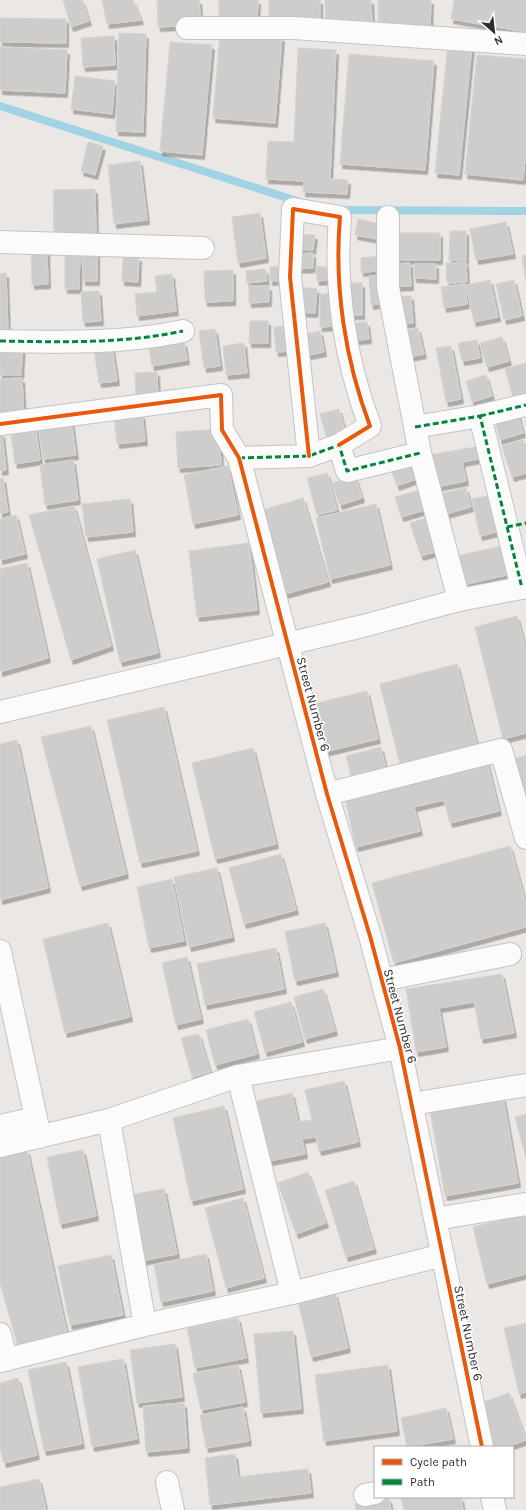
<svg xmlns="http://www.w3.org/2000/svg" width="526" height="1510" viewBox="0 0 526 1510" font-family="Karla,sans-serif">
<style>
.lines{fill:none;stroke-linecap:round;stroke-linejoin:round}
.stream{stroke:#a0d3e3;stroke-width:8}
.building{fill:#cfcdcb;stroke:#d5d3d0;filter:url(#shadow)}
.minor-casing{stroke:#c4c4c4;stroke-width:24}
.minor{stroke:#fcfbfb;stroke-width:22}
.quiet{stroke:#00873e;stroke-width:3;stroke-dasharray:6 3;stroke-linecap:butt}
.cycleway-casing{stroke:#fff;stroke-width:6}
.cycleway{stroke:#e8590c;stroke-width:4}
.labels{text-anchor:middle;stroke-width:3;stroke-linejoin:round;paint-order:stroke}
.street-label{font-size:13px;fill:#2d2d2d;stroke:#fff}
</style>
<defs>
<filter id="shadow"><feDropShadow dx="2.5" dy="4.5" stdDeviation="0" flood-color="#0004"/></filter>
</defs>
<rect width="100%" height="100%" fill="#eae7e4"/>
<g class="lines">
<!-- stream -->
<path class="stream" d="M0 106 300 202
M337 210 526 211"/>
</g>
<!-- building -->
<path class="building" d="M63 0H82L89 21 71 27Z
M102 0H133L141 20 107 24Z
M157 0H199L201 25 158 27Z
M219 0H258L257 22H219Z
M269 0H320V23L269 24Z
M325 0H371L372 24 326 25Z
M378 0H431L430 31 378 30Z
M454 0H526V32L451 19Z
M0 18 66 19V43L0 42Z
M119 33 146 34 143 132 116 131Z
M220 33 282 37 275 123 213 118Z
M114 36 115 65 83 67 81 38Z
M170 42 212 45 202 155 160 151Z
M448 43 472 45 459 175 435 173Z
M0 47 67 50 65 93 0 90Z
M298 48 336 50 330 179 348 180 347 194 303 192 304 181 266 179 268 141 294 142Z
M349 54 434 61 425 170 340 164Z
M477 55 526 59V149L523 180 465 174Z
M75 76 115 81 112 114 71 109Z
M88 142 103 146 95 175 81 171Z
M140 161 147 220 114 224 108 165Z
M95 189 96 233 54 234 53 190Z
M260 213 266 258 238 263 232 217Z
M358 219 385 225 382 240 355 235Z
M506 222 513 254 476 260 470 229Z
M450 231H466V260H449Z
M397 233H440V260H397Z
M295 234 315 235 313 250 294 249Z
M47 249 48 284 32 285 31 250Z
M97 250V281H83L82 251Z
M65 251 80 252 79 289H65Z
M313 253V268L295 269V254Z
M526 255V282L522 256Z
M382 256 383 271 361 272V258Z
M123 257H139L138 282 122 281Z
M466 262 467 282 447 283 446 263Z
M410 263 411 286 392 287V264Z
M414 264H436V279L414 278Z
M286 266 287 280 270 281V267Z
M337 266 338 279 317 281 316 267Z
M265 269 267 281 247 283 246 271Z
M233 270V301L205 302 204 271Z
M6 273 8 331H0V274Z
M172 274 176 311 137 316 135 294 157 292 155 276Z
M381 275 383 303 371 305 369 276Z
M490 280 498 317 474 322 466 285Z
M514 280 522 316 504 320 496 284Z
M346 283H362V315H346Z
M465 284 467 304 444 308 441 287Z
M249 286H269V302L249 303Z
M300 287 317 289 315 313 298 312Z
M99 291 101 321 83 322 81 292Z
M320 294H336L337 326 320 327Z
M411 296 413 323 397 324 396 297Z
M250 321H268V343H249Z
M367 322 369 339 350 341 348 324Z
M290 326 292 351 276 352 274 327Z
M418 328 424 354 405 358 400 331Z
M215 329 220 366 204 368 199 331Z
M320 331 324 352 304 356 299 335Z
M502 337 509 361 487 367 480 343Z
M477 340 480 358 462 361 458 343Z
M184 342 187 360 152 366 149 348Z
M0 343H23L21 375H0Z
M244 343 247 373 226 375 223 346Z
M451 346 461 399 446 402 436 348Z
M112 347 117 381 99 383 94 349Z
M526 363V398L514 401 505 369Z
M157 372 158 399 136 400 135 373Z
M486 375 492 396 472 402 466 381Z
M22 378 24 417 0 418V379Z
M339 409 345 431 326 436 320 414Z
M517 410 523 433 500 440 494 416Z
M142 414 145 441 117 444 114 417Z
M71 418 76 455 43 459 38 423Z
M35 423 40 460 15 464 10 427Z
M219 429 221 465 178 468 176 432Z
M0 433H2L6 470 0 471Z
M523 440 526 451V473L512 477 502 446Z
M481 446 484 458 462 462 466 481 436 487 430 455Z
M416 459 422 477 397 486 391 468Z
M73 460 78 500 45 505 40 465Z
M228 466 238 515 193 524 184 475Z
M327 473 337 510 317 515 307 478Z
M355 476 362 498 340 505 332 483Z
M3 478 8 512 0 513V479Z
M427 488 432 508 401 517 395 497Z
M466 488 471 507 446 514 440 494Z
M488 496 496 532 480 536 472 499Z
M303 498 328 582 285 594 260 511Z
M130 499 133 532 86 537 82 504Z
M376 504 390 565 330 579 316 518Z
M74 506 111 646 71 660 29 515Z
M16 515 25 554 0 560V519Z
M427 518 438 551 421 556 410 523Z
M249 543 257 610 197 617 189 551Z
M505 545 511 574 463 585 457 556Z
M135 550 158 653 120 662 97 559Z
M27 563 48 658 0 672V569Z
M517 616 526 650V733L503 739 475 627Z
M457 664 479 753 402 772 380 684Z
M367 691 378 739 324 752 313 704Z
M164 707 197 851 140 863 107 720Z
M91 726 126 874 80 886 41 737Z
M17 740 48 888 0 900V744Z
M381 747 387 774 353 783 346 756Z
M253 748 276 844 215 859 192 763Z
M526 755V803L510 760Z
M486 758 499 811 450 823 444 800 414 807 420 831 356 847 344 794Z
M510 846 526 904V927L394 963 372 883Z
M281 854 296 910 244 924 229 868Z
M217 868 232 937 189 947 174 877Z
M172 879 184 941 149 948 137 887Z
M108 923 130 1017 65 1033 43 939Z
M325 923 336 972 295 981 285 932Z
M276 948 284 989 205 1005 197 964Z
M187 957 201 1019 176 1025 162 963Z
M502 974 514 1033 481 1039 474 1002 439 1008 446 1047 416 1052 406 989Z
M323 989 335 1031 305 1039 294 997Z
M291 1002 302 1042 265 1052 254 1012Z
M248 1019 257 1054 215 1065 206 1030Z
M199 1034 210 1072 192 1077 181 1038Z
M344 1081 358 1142 319 1151 316 1137 302 1139 305 1154 270 1161 257 1101 292 1093 298 1122 312 1120 305 1090Z
M503 1097 518 1183 445 1196 430 1110Z
M224 1106 243 1189 191 1201 173 1118Z
M526 1114V1158L515 1117Z
M27 1150 68 1339 19 1350 0 1283V1157Z
M83 1150 96 1216 60 1224 47 1157Z
M308 1172 326 1223 296 1234 278 1183Z
M354 1181 374 1249 346 1257 325 1190Z
M164 1189 177 1254 142 1261 129 1195Z
M243 1198 264 1278 226 1288 205 1208Z
M526 1214V1274L487 1284 473 1227Z
M206 1254 213 1291 161 1302 154 1265Z
M111 1255 123 1315 70 1325 58 1266Z
M335 1293 348 1348 311 1357 298 1301Z
M238 1318 246 1358 195 1368 187 1328Z
M526 1323V1392L519 1394 504 1328Z
M293 1331 301 1409 261 1413 254 1334Z
M175 1344 182 1397 137 1403 130 1350Z
M123 1359 137 1439 92 1447 78 1367Z
M66 1362 82 1444 44 1451 28 1370Z
M238 1365 245 1402 201 1410 193 1373Z
M388 1365 397 1431 324 1441 315 1375Z
M18 1378 37 1455 4 1463 0 1448V1383Z
M509 1393 526 1440 506 1447H493L478 1404Z
M184 1403 187 1448 146 1452 143 1406Z
M243 1407 249 1441 206 1448 200 1415Z
M446 1408 453 1439 407 1447 401 1418Z
M235 1454 238 1477 308 1469 311 1493 210 1505 205 1458Z
M39 1479 46 1510H0V1487Z
M401 1497H461L463 1510H404Z
M389 1498 391 1510H356L355 1504Z"/>
<g class="lines">
<defs>
<path id="minor" d="M187 28H294L526 44
M388 217V287L420 453 459 600
M0 242 203 248
M0 341C62 342 122 344 183 331
M480 416 526 405
M0 424 221 395 222 430 239 458 327 794 370 936 400 1048 482 1447
M415 427 480 416 522 588
M309 456 290 277 293 209 340 217C334 287 345 360 370 426L339 445
M239 458 309 456 339 445 347 471 420 453
M0 712 363 626 459 600 526 587
M327 794 501 750 526 838
M0 951 40 1137
M382 980 510 954
M238 1076 292 1293
M412 1104 526 1085
M109 1120 145 1325
M0 1126 36 1118
M0 1146 109 1120 238 1076 400 1048
M435 1219 526 1204
M0 1334 6 1360
M0 1361 145 1325 292 1293 443 1255
M167 1482 173 1510
M365 1495 375 1493
M492 1497 495 1510"/>
</defs>
<!-- minor casing -->
<use href="#minor" class="minor-casing"/>
<!-- minor -->
<use href="#minor" class="minor"/>
<!-- quiet -->
<path class="quiet" d="M0 341C62 342 122 344 183 331
M480 416 526 405
M415 427 480 416 522 588
M239 458 309 456 339 445 347 471 420 453
M507 527 526 523"/>
<defs>
<path id="cycleway" d="M0 424 221 395 222 430 239 458 327 794 370 936 400 1048 482 1447
M309 456 290 277 293 209 340 217C334 287 345 360 370 426L339 445"/>
</defs>
<!-- cycleway casing -->
<use href="#cycleway" class="cycleway-casing"/>
<!-- cycleway -->
<use href="#cycleway" class="cycleway"/>
</g>
<g class="labels">
<!-- street labels -->
<g class="street-label">
<text transform="translate(314 704) rotate(75)" y="5">Street Number 6</text>
<text transform="translate(401 1016) rotate(75)" y="5">Street Number 6</text>
<text transform="translate(469 1333) rotate(78)" y="5">Street Number 6</text>
</g>
</g>
<!-- legend -->
<rect x="374" y="1446" width="140" height="52" fill="#ffffff" stroke="#ababab"/>
<rect x="382" y="1459" width="20" height="6" fill="#e8590c" stroke="#ababab"/>
<text x="410" y="1466" font-size="12" fill="#2d2d2d">Cycle path</text>
<rect x="382" y="1479" width="20" height="6" fill="#00873e" stroke="#ababab"/>
<text x="410" y="1486" font-size="12" fill="#2d2d2d">Path</text>
<!-- north arrow -->
<g transform="translate(494 32) rotate(152)" stroke="#ffffff" stroke-width="3" paint-order="stroke">
<path d="M0-3L7 15L0 10L-7 15Z" fill="#2d2d2d"/>
<text y="-6" font-size="11" font-weight="bold" text-anchor="middle" fill="#2d2d2d">N</text>
</g>
</svg>
